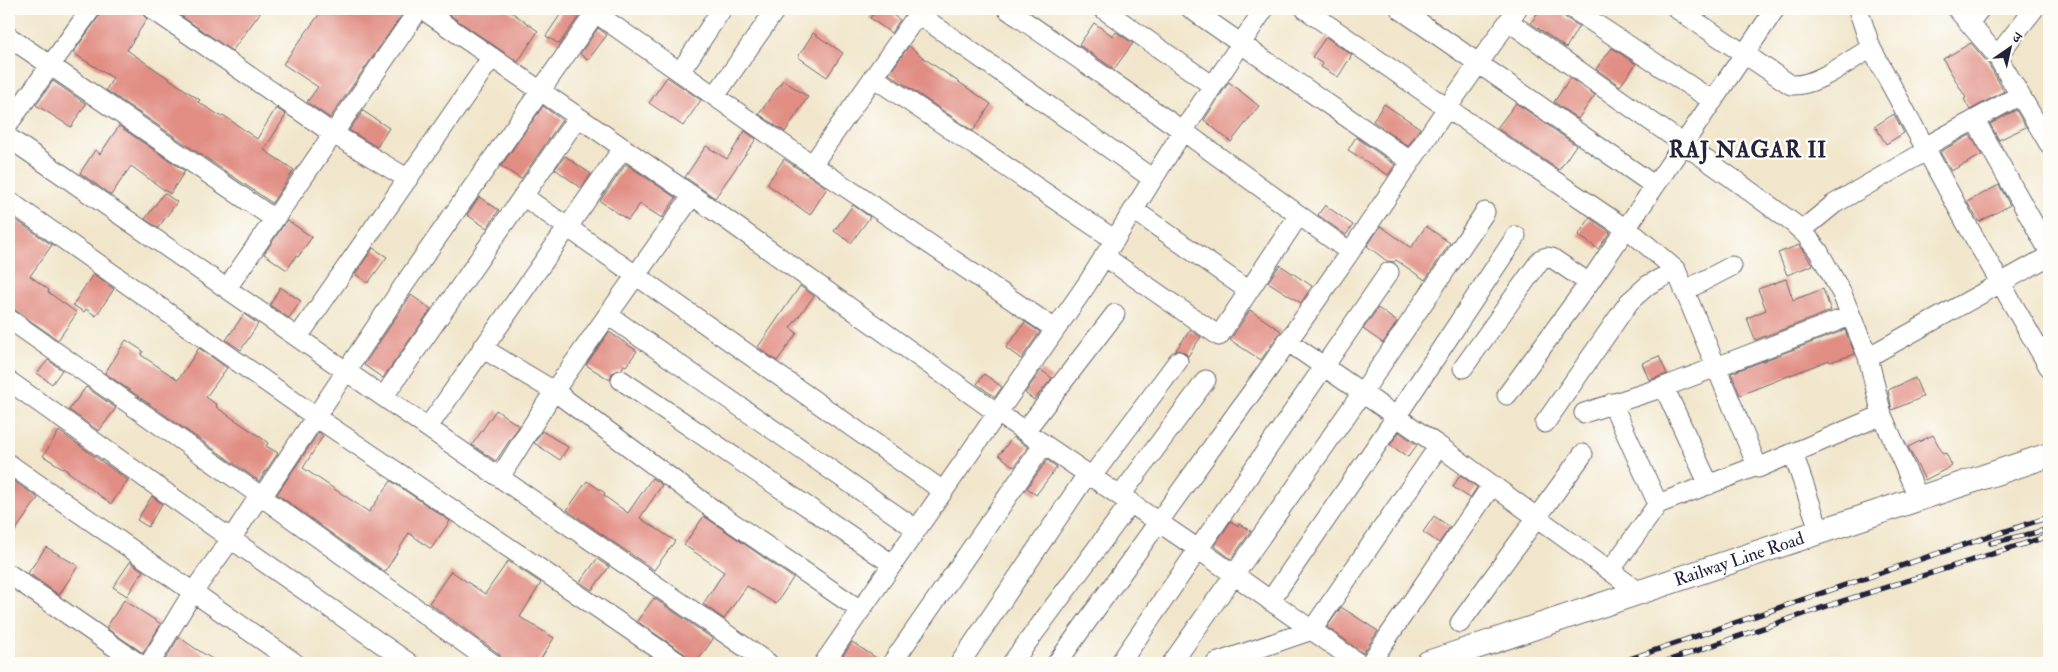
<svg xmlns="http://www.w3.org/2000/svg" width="2058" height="672" viewBox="0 0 2058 672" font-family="'IM FELL Double Pica','Noto Serif Devanagari',serif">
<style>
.building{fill:#e18d83}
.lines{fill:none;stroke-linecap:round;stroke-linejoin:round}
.minor-casing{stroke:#6a676d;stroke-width:21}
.tertiary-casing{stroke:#6a676d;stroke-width:26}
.minor{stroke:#fff;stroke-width:19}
.tertiary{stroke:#fff;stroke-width:24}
.rail-casing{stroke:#22223b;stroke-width:5.5}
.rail{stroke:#fdfcf7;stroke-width:4;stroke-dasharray:11;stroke-linecap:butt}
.labels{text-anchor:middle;stroke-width:5;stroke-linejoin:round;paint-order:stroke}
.street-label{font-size:18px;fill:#22223b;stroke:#fdfcf7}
.district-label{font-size:22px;font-weight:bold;letter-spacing:1px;fill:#22223b;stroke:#fdfcf7}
</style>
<rect width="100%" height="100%" fill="#fdfcf7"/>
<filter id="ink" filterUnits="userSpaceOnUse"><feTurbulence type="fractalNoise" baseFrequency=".02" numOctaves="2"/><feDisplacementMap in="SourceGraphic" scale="10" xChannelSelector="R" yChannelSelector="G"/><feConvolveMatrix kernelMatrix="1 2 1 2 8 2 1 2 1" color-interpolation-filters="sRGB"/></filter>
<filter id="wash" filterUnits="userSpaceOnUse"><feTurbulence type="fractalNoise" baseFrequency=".0096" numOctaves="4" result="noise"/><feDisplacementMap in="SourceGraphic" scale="20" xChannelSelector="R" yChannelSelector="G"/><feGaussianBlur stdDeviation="1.12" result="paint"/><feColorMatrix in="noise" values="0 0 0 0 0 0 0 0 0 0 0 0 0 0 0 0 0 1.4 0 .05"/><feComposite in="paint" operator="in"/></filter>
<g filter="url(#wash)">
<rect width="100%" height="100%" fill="#f1e6cb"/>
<g id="blocks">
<!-- building -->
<path class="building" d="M104 9H141L142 14 147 19 127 50 200 100 198 102 222 117 223 115 257 139 276 108 286 115 264 150 294 170 272 203 106 90 113 78 73 53Z
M171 9H263L232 51Z
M323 9H406L330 118 307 102 318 87 283 64Z
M441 9H507L538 31 518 62Z
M564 9H577L580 15 559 44 546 36Z
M876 9H884L900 20 891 33 870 18Z
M1540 9H1561L1566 18 1579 26 1566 48 1531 23Z
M1094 23 1113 36 1116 32 1133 43 1114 69 1079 45Z
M598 28 607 35 588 60 580 54Z
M813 33 843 53 827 77 798 57Z
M1326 37 1352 55 1338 77 1321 67 1323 64 1312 57Z
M1971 43 1988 63 2004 91 1970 110 1964 99 1966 98 1943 59Z
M909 46 925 59 991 104 973 131 889 74Z
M1612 48 1636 64 1620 86 1596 69Z
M667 77 701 100 683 126 649 103Z
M1570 78 1595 95 1578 119 1554 102Z
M783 80 808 97 785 132 759 114Z
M53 81 86 104 71 127 36 105Z
M1229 82 1259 106 1231 142 1204 120Z
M1516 103 1576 145 1559 170 1497 128Z
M1384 104 1420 128 1408 146 1373 121Z
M543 106 562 120 521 179 501 166Z
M2016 110 2026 127 1999 140 1990 124Z
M363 111 389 128 377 147 349 130Z
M1894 114 1904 133 1886 144 1875 126Z
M119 126 185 171 170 194 131 166 111 195 80 173 95 150 100 154Z
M745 131 756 139 715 198 685 177 706 146 727 159Z
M1970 135 1982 155 1951 171 1940 152Z
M1356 137 1395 165 1388 175 1348 150Z
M565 156 591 174 581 188 555 169Z
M784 159 827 188 810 215 767 184Z
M626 164 676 198 662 218 640 204 628 220 600 201Z
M1999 185 2010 205 1979 222 1967 202Z
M164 193 177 202 158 228 145 219Z
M479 197 499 210 487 228 467 215Z
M853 205 870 217 851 243 834 231Z
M1325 205 1353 225 1346 235 1318 215Z
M9 215 52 245 30 276 49 290 48 292 77 313 58 340 15 310 9 308Z
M1590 218 1610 232 1598 249 1578 235Z
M287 220 312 237 298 257 296 256 287 270 264 254Z
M1381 226 1411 248 1426 226 1450 243 1425 280 1396 260 1394 262 1387 261 1367 246Z
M1799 245 1813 265 1787 275 1778 253Z
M373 248 387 257 368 283 355 274Z
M1280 265 1312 286 1301 303 1268 282Z
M93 274 114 289 96 316 86 309 84 312 73 305Z
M1786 279 1793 300 1823 289 1831 311 1755 340 1747 318 1766 310 1758 289Z
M800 286 814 296 790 328 797 333 777 361 758 347Z
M280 287 301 301 289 318 270 305Z
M411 295 431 309 383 378 364 365Z
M1378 308 1397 322 1383 343 1363 329Z
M1250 310 1281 331 1261 360 1230 340Z
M244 314 258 324 241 350 226 340Z
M1025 322 1040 332 1021 359 1006 348Z
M1190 330 1201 337 1188 356 1184 352 1176 350Z
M1845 330 1855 354 1830 362 1829 360 1740 395 1731 373Z
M609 332 637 351 626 366 624 365 622 369 612 373 610 380 586 365Z
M126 340 143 351 141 355 178 380 199 348 227 368 206 397 217 405 216 407 259 436 268 443 266 446 278 453 259 481 105 373Z
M1659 356 1667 374 1649 380 1642 363Z
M48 360 62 370 52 384 37 373Z
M1041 370 1052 378 1034 400 1025 393Z
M984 374 1002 387 995 397 977 384Z
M1915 378 1923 397 1892 410 1888 390Z
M86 387 116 408 99 431 69 410Z
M496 410 519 426 496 461 472 445Z
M59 431 128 480 111 504 66 470 43 456Z
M542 431 568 447 560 460 534 443Z
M319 432 323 436 303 468 369 512 391 481 450 521 431 549 409 533 385 572 277 494Z
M1399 432 1417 445 1408 457 1390 445Z
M1933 435 1943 454 1946 453 1952 466 1925 480 1908 447Z
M1013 437 1028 447 1014 467 999 455Z
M1047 460 1057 467 1036 495 1027 488Z
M1460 475 1477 487 1470 498 1453 487Z
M652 478 662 485 640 518 675 541 654 570 567 510 587 481 605 493 604 496 628 513Z
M11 479 38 498 9 540V482Z
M152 496 162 504 148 527 137 520Z
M704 516 793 578 776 604 747 586 724 619 703 604 724 572 684 545Z
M1434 516 1450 527 1439 543 1423 532Z
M1231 521 1238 526 1239 524 1251 531 1231 559 1214 546Z
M46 547 78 566 59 595 28 573Z
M597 559 609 567 592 590 580 582Z
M508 561 541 583 520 617 554 638 538 663H503L499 654 429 603 451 571 485 594Z
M130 562 143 571 127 596 113 587Z
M654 598 713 639 696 663H690L685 654 637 621Z
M124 600 161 624 143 653 106 628Z
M1341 607 1378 631 1363 653 1327 627Z
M179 637 196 649 219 663H163Z
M852 642 881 661V663H838Z"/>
</g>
</g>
<g filter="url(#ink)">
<use href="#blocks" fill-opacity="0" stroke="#6a676d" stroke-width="1"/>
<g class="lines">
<defs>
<path id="minor" d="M152 9 332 133 408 179
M422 9 723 217 989 407 1198 549 1358 663
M590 9 807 161 1055 329
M1007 9 1183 131 1264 9
M1103 9 1213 86
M1191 9 1410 161
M1305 9 1447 108 1635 235 1676 270 1758 468 1882 415 1919 499
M1400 9 1655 186
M1573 9 1713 101
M1677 9 1791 85C1816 87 1850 60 1871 48
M1858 9 1871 48 1966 223 2049 367
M1957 9 1997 56 2049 144
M1508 21 1732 178 1793 223 1806 235 1819 252 1842 294 1868 357 1882 415
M1969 23 1980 9
M9 37 273 218
M1997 56 2034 9
M680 72 722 9
M873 77 1115 240
M715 96 776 9
M1975 120 2049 251
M9 123 91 9
M9 138 768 663
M1925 147 2020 95
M812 165 918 14 1153 179
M523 196 943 491
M9 201 316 417 679 663
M1134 210 1249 291
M1801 231 1834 204 1926 151
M1104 256 1219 336 1299 215
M227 288 419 9
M1684 291 1732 266
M608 315 916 529
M9 319 262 497 492 663
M298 337 492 57
M1287 341 1439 446 1639 592
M482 348 554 391 714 510 860 610
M1868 357 2049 256
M1463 368 1541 259 1547 257 1552 258 1589 283
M621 380 892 564
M9 381 231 539 260 495
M1664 387 1709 485
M1507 395 1589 283 1775 9
M384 396 578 117
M1584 413 1664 387 1850 316
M1545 423 1629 302 1648 285 1676 270
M428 427 623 148
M1025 431 1115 314
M1793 453 1820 532
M9 464 295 663
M1092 476 1178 361
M500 477 554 391 692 196
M1121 495 1206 380
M262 497 408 279 598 9
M1658 504 1757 466
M1610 571 1658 504 1612 403
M9 574 138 663
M1270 601 1396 417 1516 236
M1460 623 1583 454
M150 663 193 592 231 539 409 663
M824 663 1087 284 1183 131 1350 252 1447 108 1517 9
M892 663 1044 444
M960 663 1088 473
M1012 663 1131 502
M1057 663 1267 371 1350 252
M1120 663 1389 272
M1172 663 1362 393 1485 212
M1216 663 1312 630 1439 446
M1370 663 1492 485"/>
<g id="tertiary">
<path id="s1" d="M1428 663 2049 455"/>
</g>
</defs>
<!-- minor casing -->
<use href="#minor" class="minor-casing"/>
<!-- tertiary casing -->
<use href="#tertiary" class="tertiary-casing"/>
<!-- minor -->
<use href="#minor" class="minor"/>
<!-- tertiary -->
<use href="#tertiary" class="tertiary"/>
<defs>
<path id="rail" d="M1991 543 2042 531
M1618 663 1930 556 2049 517
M1661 663 1833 604 2049 536"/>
</defs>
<!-- rail casing -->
<use href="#rail" class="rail-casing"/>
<!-- rail -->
<use href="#rail" class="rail"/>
</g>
</g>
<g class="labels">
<!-- street labels -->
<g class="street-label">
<text dy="6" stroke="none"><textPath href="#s1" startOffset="328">Railway Line Road</textPath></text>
</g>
<!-- district labels -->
<g class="district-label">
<text x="1748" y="157">RAJ NAGAR II</text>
</g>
</g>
<!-- margin -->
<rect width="2058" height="672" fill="none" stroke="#fdfcf7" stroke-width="30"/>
<!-- north arrow -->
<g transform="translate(2010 48) rotate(34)" stroke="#fdfcf7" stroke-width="4" paint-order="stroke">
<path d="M0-4L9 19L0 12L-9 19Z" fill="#22223b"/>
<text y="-8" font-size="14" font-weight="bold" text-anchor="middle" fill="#22223b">उ</text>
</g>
</svg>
